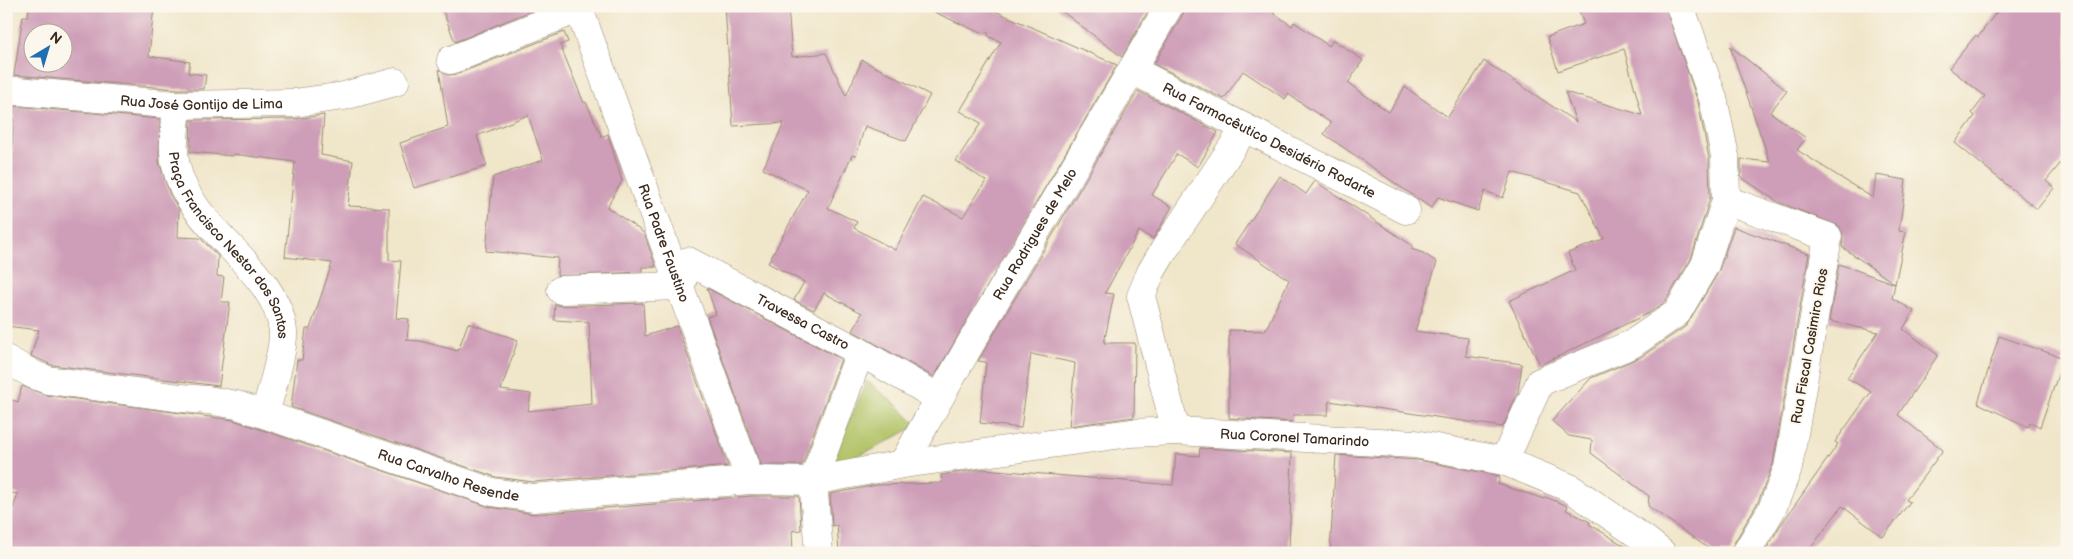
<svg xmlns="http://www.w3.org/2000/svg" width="2073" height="559" viewBox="0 0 2073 559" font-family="'Balsamiq Sans',sans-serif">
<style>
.green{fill:#b0c265;stroke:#767642}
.building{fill:#ce9db7;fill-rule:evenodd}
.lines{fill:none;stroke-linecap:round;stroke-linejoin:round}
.minor-casing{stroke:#968874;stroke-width:29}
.minor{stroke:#fff;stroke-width:28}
.labels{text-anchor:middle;stroke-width:4;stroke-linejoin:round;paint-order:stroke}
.street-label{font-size:14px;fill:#3b2a1e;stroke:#fbf7ec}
</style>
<rect width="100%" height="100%" fill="#fbf7ec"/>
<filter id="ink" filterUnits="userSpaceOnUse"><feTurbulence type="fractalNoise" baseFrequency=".02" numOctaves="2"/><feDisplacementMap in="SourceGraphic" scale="10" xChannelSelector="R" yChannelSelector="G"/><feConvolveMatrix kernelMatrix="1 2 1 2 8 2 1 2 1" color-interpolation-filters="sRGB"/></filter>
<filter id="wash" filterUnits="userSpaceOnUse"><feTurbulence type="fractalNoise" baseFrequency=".0096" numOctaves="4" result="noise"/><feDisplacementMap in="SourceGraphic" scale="20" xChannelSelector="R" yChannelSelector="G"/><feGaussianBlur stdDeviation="1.12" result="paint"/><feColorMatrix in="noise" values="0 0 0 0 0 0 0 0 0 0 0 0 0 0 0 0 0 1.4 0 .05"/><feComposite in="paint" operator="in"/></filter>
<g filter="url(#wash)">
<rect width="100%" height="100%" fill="#f0e6ca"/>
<!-- green -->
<path class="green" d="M867 381 898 406 917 425 874 449 829 466Z"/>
<g id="blocks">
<!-- building -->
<path class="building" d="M29 6H154L149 56 190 62 188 73 206 75 204 89H178L14 75 23 16H28ZM32 32H62V62H32Z
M441 6H543L455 42Z
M725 6H788L792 57 826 53 846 96 862 60 930 95 906 141 865 126 856 156 852 155 828 208 857 222 854 228 895 250 923 197 963 217 986 181 956 161 981 123 960 111 1001 42 988 36V32L976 31 921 6H984L1117 65 934 377 853 331 862 313 824 293 814 310 794 300 804 282 768 263 808 190 763 169 784 123 733 126Z
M1055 6H1151L1122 57Z
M1185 6H1264L1292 26 1294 22 1329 46 1333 40 1363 60 1348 83 1389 112 1405 87 1448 117 1484 61 1576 122 1565 92 1642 115 1624 49 1558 71 1547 37 1584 24 1577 6H1665L1698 102 1709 158 1710 198 1691 259 1665 302 1649 313 1540 365 1509 301 1575 270 1568 253 1604 239 1580 192 1512 172 1503 198 1485 191 1478 211 1438 197 1431 208 1324 134 1331 123 1288 94 1285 99 1243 71 1224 99 1154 64 1183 14Z
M2001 6H2067V155L2046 181 2054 188 2037 209 1955 143 1975 116 1972 113 1985 96 1949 68 1976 35 1978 37Z
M564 32 568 42 560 45 584 103 586 102 602 137 608 134 622 181 607 207 644 233 656 267H642V272L557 276 558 258 486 251 493 177 543 160 528 115 477 136 487 166 414 188 400 143 448 127 439 69 448 75 457 74Z
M1730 46 1787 91 1770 112 1806 138 1797 150 1873 198 1876 175 1906 180 1899 231 1906 232 1895 284 1842 247 1843 233 1839 226 1778 202 1741 177V159L1770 162Z
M1138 91 1218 132 1198 167 1177 154 1152 195 1172 207 1153 239 1139 231 1105 293 1114 294 1104 343H1135L1134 417 1069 426 1075 363 1031 354 1021 428 980 423 986 362 978 361Z
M14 106 160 119 159 162 170 195 179 209 178 237 200 238 218 256 217 276 224 277 221 302H230L219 386 52 365 31 356 39 330 6 326V206L13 145H12Z
M324 115 321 155 353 161 348 206 389 208V260L401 261 396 318 409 319 407 340 420 341 458 351 468 323 518 340 501 390 531 394 528 411 592 404 589 322 554 320 555 304 562 306 643 303 645 336 677 326 728 466 533 482 496 477 291 407 297 360H302L306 329H310L332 263 285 257 295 162 233 154V156L190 152 191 120 294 119Z
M1280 176 1306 194 1315 181 1413 246 1411 249 1423 253 1437 262 1415 331 1468 338 1466 356 1522 364 1518 392 1503 427 1329 401 1328 415H1293L1292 422 1229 418V330L1265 331 1289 280 1235 244Z
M1734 227 1809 254 1773 464 1758 502 1733 545 1730 553H1715L1648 506 1649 496 1591 453 1592 440 1569 436 1552 421 1591 378 1641 357 1686 326 1718 273Z
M1839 264 1895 284 1892 298 1914 311 1903 329 1938 355 1898 415 1943 450 1906 500 1910 502 1883 537 1842 506 1807 553H1764L1780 526 1838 444 1835 442 1871 392 1847 378 1878 332 1829 321Z
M707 288 841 359 802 465H761L707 317 716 314Z
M1999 336 2064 358 2040 427 2031 422 2028 427 1978 403Z
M22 386 46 395 233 420 490 507 534 514 751 496H799L801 530 792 531 793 553H6V528L18 494 6 492V398L18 402Z
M1200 448 1292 453 1289 553H1165L1117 549V553H1085V551L1034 548V553H975V547L910 551V553H839L837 525 832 526 830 494 877 485 942 483 941 475 983 469 1173 485 1176 454 1199 456Z
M1336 455 1418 460 1500 476 1498 484 1544 499 1545 497 1568 506 1566 510 1590 522 1589 524 1636 553H1330Z"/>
</g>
</g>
<g filter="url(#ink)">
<use href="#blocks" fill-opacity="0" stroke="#968874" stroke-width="1"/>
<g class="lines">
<defs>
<g id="minor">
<path id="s1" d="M578 6 750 480"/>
<path d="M451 60 578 9"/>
<path id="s2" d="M1132 70 1406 210"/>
<path id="s3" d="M6 90 177 105 294 103 344 96 395 82"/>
<path id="s4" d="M177 105C176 125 171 147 176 166 190 231 278 268 283 332 284 352 270 394 265 414"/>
<path d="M1726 200 1828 237 1788 468 1772 509 1746 553"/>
<path id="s5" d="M561 290 681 286 688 261 860 352 939 398"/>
<path id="s6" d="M6 359 34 375 48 380 181 398 208 400 237 405 492 492 533 498 750 480 813 481 903 464 1131 433 1176 431 1415 444 1504 461 1570 488 1643 538 1662 553"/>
<path d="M1176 431 1141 296 1151 272 1164 250 1245 128"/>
<path d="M1504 461 1540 382 1632 344 1677 313 1705 265 1726 200 1725 156 1713 98 1680 6"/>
<path id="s7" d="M903 464C987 309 1081 159 1169 6"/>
<path d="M819 553 813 481 860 352"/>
</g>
</defs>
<!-- minor casing -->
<use href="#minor" class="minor-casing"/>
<!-- minor -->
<use href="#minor" class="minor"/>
</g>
</g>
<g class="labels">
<!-- street labels -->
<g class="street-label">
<text dy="5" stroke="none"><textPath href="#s3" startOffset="196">Rua José Gontijo de Lima</textPath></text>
<text dy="5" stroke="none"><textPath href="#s2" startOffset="154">Rua Farmacêutico Desidério Rodarte</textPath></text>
<text dy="5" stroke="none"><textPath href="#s7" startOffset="265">Rua Rodrigues de Melo</textPath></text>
<text dy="5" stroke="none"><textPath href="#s1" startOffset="252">Rua Padre Faustino</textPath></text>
<text dy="5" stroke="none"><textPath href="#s4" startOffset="158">Praça Francisco Nestor dos Santos</textPath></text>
<text dy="5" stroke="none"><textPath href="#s5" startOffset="276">Travessa Castro</textPath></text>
<text transform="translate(1809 346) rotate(-80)" y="5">Rua Fiscal Casimiro Rios</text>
<text dy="5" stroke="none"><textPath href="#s6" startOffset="1315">Rua Coronel Tamarindo</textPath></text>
<text dy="5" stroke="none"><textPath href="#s6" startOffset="461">Rua Carvalho Resende</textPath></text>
</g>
</g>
<!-- margin -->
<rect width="2073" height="559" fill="none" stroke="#fbf7ec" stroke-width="25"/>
<!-- north arrow -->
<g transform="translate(48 48) rotate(38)"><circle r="24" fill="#fbf7ec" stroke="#aea59a"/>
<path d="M0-4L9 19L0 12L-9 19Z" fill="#1f6fb2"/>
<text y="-8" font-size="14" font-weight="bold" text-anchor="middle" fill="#3b2a1e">N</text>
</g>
</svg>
